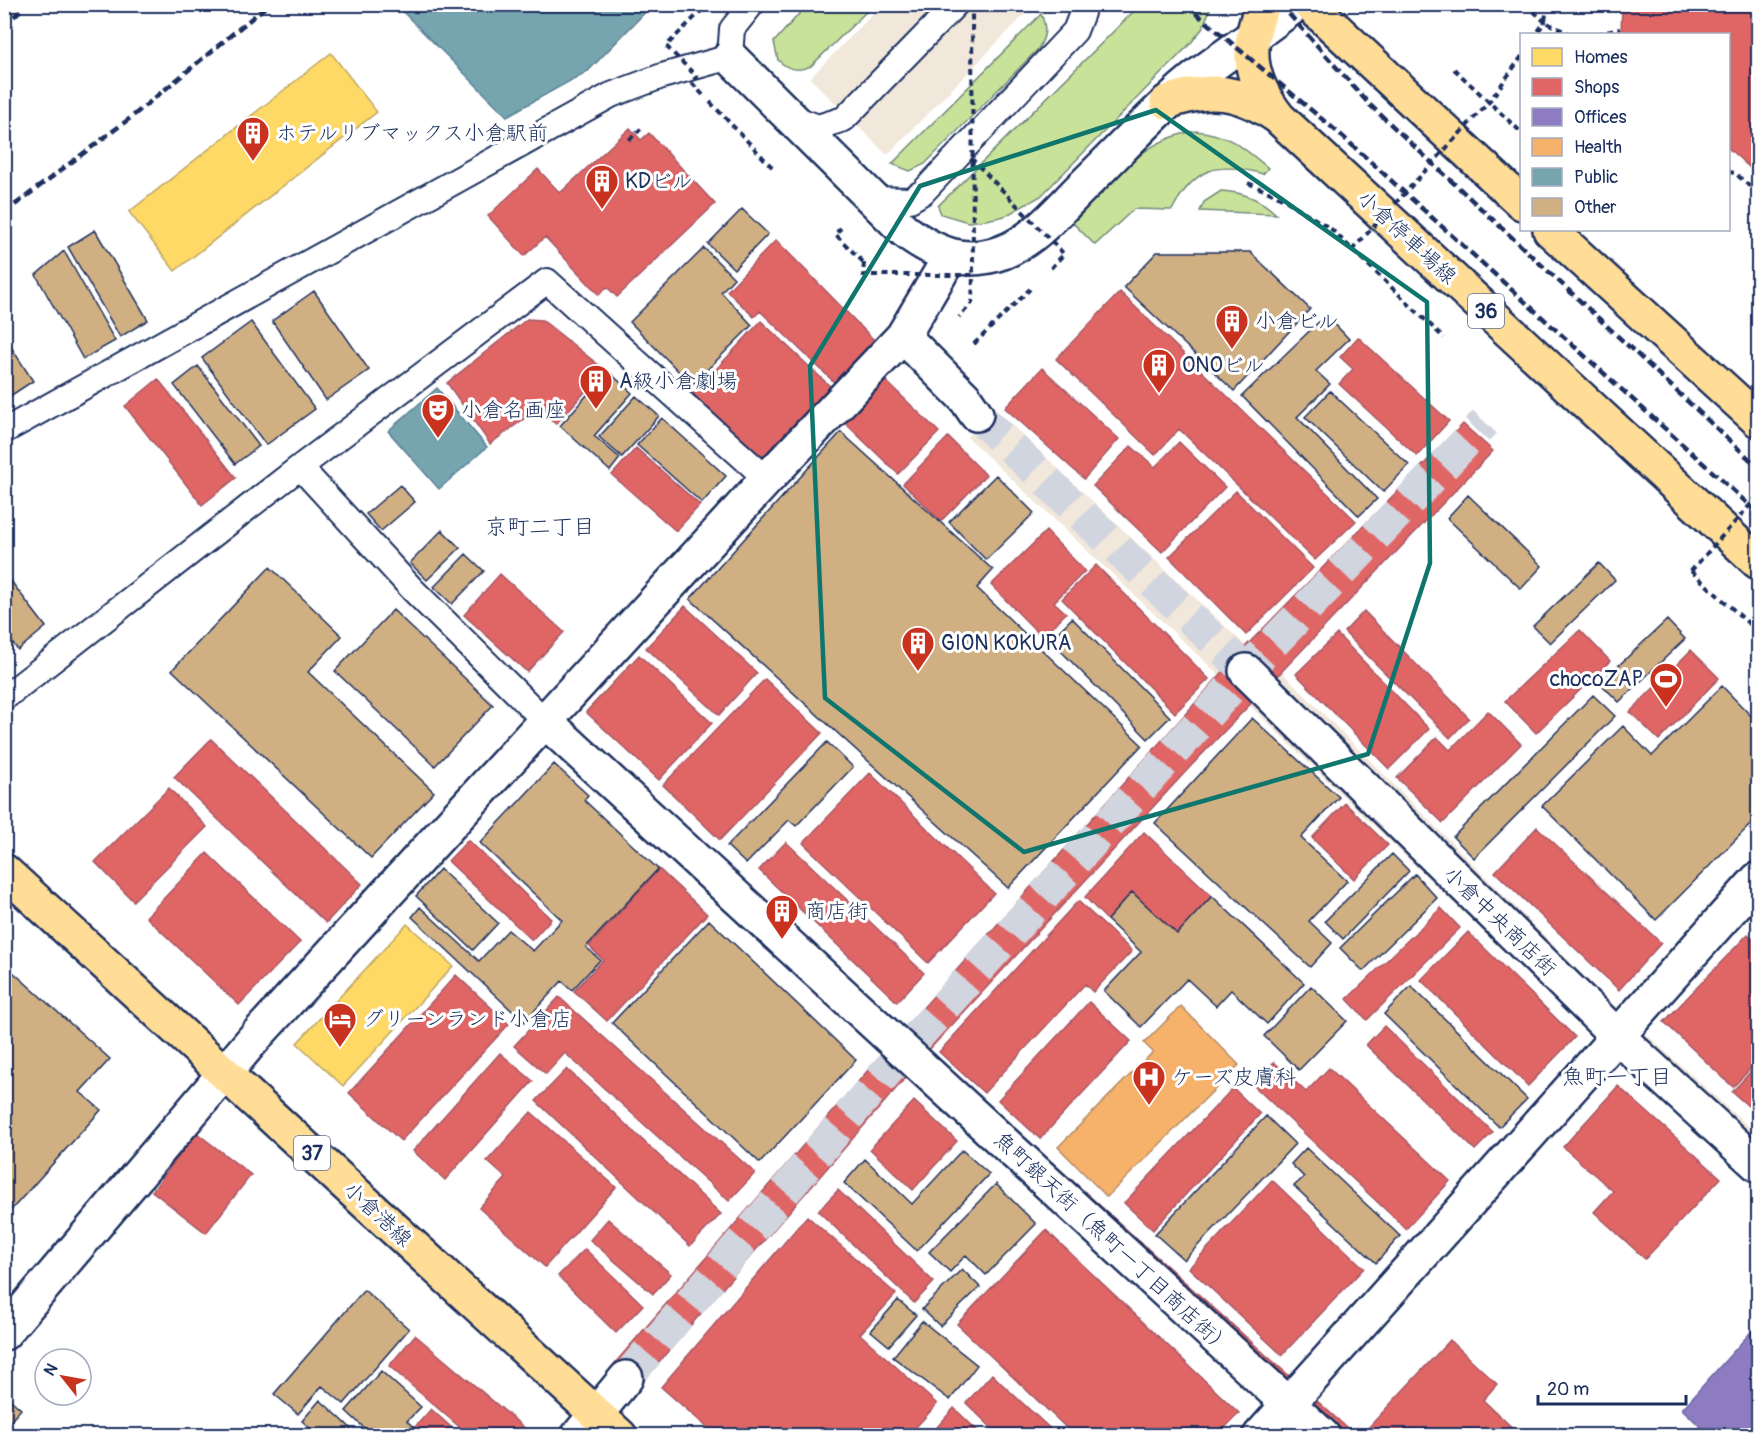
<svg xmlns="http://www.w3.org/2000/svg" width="1763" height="1440" viewBox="0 0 1763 1440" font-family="Pangolin,'Klee One',sans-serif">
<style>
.built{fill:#f1e7da}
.green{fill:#c9e299;stroke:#72887c;stroke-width:1.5}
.homes{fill:#ffd966;stroke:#bba664;stroke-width:1.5}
.shops{fill:#e06666;stroke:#a55664;stroke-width:1.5}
.offices{fill:#8e7cc3;stroke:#6c65a5;stroke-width:1.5}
.health{fill:#f6b26b;stroke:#b48b67;stroke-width:1.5}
.public{fill:#76a5af;stroke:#5b8297;stroke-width:1.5}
.building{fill:#d0af83;stroke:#1b2f5e;stroke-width:1.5}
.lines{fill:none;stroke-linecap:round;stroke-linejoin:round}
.street-tunnel{stroke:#d1d5df;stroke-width:33;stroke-dasharray:33 16;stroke-linecap:butt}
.lane-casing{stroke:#1b2f5e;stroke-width:28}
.street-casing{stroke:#1b2f5e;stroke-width:38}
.secondary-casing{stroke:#1b2f5e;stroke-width:38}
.primary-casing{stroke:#1b2f5e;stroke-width:38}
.path{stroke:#1b2f5e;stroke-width:4;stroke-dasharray:6 4.5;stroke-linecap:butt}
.lane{stroke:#fff;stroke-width:24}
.street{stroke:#fff;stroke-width:33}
.secondary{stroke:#fff;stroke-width:33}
.primary{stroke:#ffdd96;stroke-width:33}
.rail{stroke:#1b2f5e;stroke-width:4.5;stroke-dasharray:9 4.5;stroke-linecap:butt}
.path-bridge{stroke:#1b2f5e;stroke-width:4;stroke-dasharray:6 4.5;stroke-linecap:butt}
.marked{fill:none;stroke:#0f766e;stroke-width:4.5;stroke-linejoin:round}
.labels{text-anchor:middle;stroke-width:6;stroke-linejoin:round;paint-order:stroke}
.shield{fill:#fff;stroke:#5f6d8e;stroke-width:1.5}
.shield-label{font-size:20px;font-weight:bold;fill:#1b2f5e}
.poi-label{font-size:21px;fill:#1b2f5e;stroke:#fff;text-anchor:start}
.street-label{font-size:21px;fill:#1b2f5e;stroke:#fff}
.neighbourhood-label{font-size:22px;fill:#1b2f5e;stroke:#fff}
</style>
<rect width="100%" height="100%" fill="#fff"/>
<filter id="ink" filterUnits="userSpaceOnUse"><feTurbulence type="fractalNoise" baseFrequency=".0167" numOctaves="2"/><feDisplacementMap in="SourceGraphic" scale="12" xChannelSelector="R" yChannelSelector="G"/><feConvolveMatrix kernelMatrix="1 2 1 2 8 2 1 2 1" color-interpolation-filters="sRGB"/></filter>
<g filter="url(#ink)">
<!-- built -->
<path class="built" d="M882 5 1033 4 1034 5 887 155 810 78Z
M994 408 1246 646 1220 676 967 437Z
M1282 672 1608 1000 1758 1135V1190L1587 1032 1249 705Z"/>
<!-- green -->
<path class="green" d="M807 5H873L811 66C798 72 788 70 778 60L774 42Z
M1140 5 1211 4V7L1202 29 1190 44 1041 196 1005 216 986 220 968 222 941 214 938 206Z
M1041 14C1047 28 1046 36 1038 49L925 164 910 171 892 164Z
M1197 131C1230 135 1243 147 1268 168L1263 174C1217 161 1195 167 1172 210L1134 209 1095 245 1073 223C1111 183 1139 139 1197 131Z
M1221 191C1243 192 1261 199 1276 214L1200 211 1204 202Z"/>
<!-- homes -->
<path class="homes" d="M331 53 377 112 175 271 129 212Z
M407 924 453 966 343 1086 297 1043Z"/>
<!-- shops -->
<path class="shops" d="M521 4H653L588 71Z
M1622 4H1758V175L1728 148V34H1621Z
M630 128 641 140 649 133 715 204 617 297 607 287 599 295 545 237 524 256 488 216 538 169 560 193Z
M776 240 875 341 835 383 760 311 754 317 727 291Z
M1120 292 1356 521 1315 560 1179 429 1155 455 1056 359Z
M527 319 542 320 605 370 556 424 536 410 490 444 447 383Z
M761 321 834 390 766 463 693 394Z
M1358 337 1449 421 1417 456 1339 384 1353 369 1340 357Z
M1042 368 1119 439 1084 479 1005 408Z
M158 379 236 478 202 505 125 406Z
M886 381 939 432 898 474 845 423Z
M1463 424 1493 451 1190 767 928 1051 1356 1436H1299L907 1076 644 1379 599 1436H563L615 1363 882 1054 544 744 566 718 904 1029 1246 646Z
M948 437 986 475 941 521 903 484Z
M1179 442 1225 487 1162 552 1093 486 1131 446 1155 467Z
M636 448 700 505 676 531 612 475Z
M1236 491 1313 568 1246 635 1169 557Z
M1046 531 1085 571 1054 602 1066 613 1042 637 991 585Z
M1096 565 1209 679 1175 713 1062 599Z
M500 574 564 632 527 672 464 615Z
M685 606 757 673 719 715 646 648Z
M1364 611 1469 718 1450 738 1344 632Z
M1580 630 1610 661 1536 733 1505 701Z
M1337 634 1429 729 1389 769 1296 674Z
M1691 650 1719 678 1659 740 1630 712Z
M639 655 712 723 659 780 586 712Z
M765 679 822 733 720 840 663 785Z
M1488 711 1521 744 1443 823 1397 778 1437 737 1450 750Z
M211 739 362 884 326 923 174 777Z
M870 773 994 893 928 963 803 843Z
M169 788 207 827 133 901 95 862Z
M1345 803 1388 845 1354 879 1312 838Z
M1537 827 1661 943 1619 990 1495 872Z
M1144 832 1212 896 1177 934 1132 892 1107 920 1085 897Z
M468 840 551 919 532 940 448 861Z
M786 842 924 973 897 1002 759 870Z
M207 853 300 942 239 1005 146 917Z
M659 869 707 914 607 1021 574 991 603 960 589 946Z
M1078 901 1132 951 1093 992 1085 984 984 1093 939 1052Z
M1441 908 1460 928 1367 1020 1347 999Z
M1468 932 1575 1037 1528 1086 1421 980Z
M1748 934 1758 944V1061L1733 1087 1664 1022Z
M456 975 509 1024 401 1141 349 1093Z
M559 997 755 1173 729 1201 565 1053 546 1074 514 1046Z
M1089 1002 1131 1041 1040 1139 998 1100Z
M1384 1026 1493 1132 1475 1150 1366 1045Z
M500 1053 533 1081 445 1180 413 1151Z
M1274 1062 1306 1092 1329 1068 1450 1181 1406 1229 1253 1085Z
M1758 1064V1108L1755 1112 1732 1092Z
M567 1069 721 1214 690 1246 536 1101Z
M1618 1086 1721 1178 1645 1259 1594 1212 1613 1191 1563 1147Z
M1233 1088 1260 1114 1153 1230 1124 1203Z
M914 1101 957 1141 913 1190 870 1149Z
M531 1112 616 1187 545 1267 479 1208 506 1178 487 1161Z
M197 1133 251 1175 206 1233 152 1191Z
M1272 1180 1364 1268 1282 1355 1189 1268Z
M838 1190 934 1282 914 1303 818 1211Z
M807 1216 896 1294 860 1334 937 1404 908 1436H717L661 1387Z
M608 1219 671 1274 653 1294 590 1240Z
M1046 1230 1239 1413 1217 1436H1075L957 1324Z
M585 1249 643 1305 616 1333 558 1276Z
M415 1335 534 1436H470L389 1366Z
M1450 1340 1497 1384 1483 1400 1521 1436H1376L1368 1428Z
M992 1374 1001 1383 1058 1436H1000L966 1403Z
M954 1408 983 1436H929Z
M431 1409 461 1436H425L415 1427Z"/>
<!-- offices -->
<path class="offices" d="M1758 1324V1436H1710L1682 1409Z"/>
<!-- health -->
<path class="health" d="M1181 1006 1239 1065 1107 1197 1058 1147 1153 1052 1144 1043Z"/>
<!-- public -->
<path class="public" d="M395 4H653L588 71 507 116Z
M437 388 487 447 439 489 388 431Z"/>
<!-- building -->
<path class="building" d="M742 209 768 234 734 269 708 244Z
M95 230 148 320 120 337 68 247Z
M704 248 734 278 721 292 752 325 692 385 630 322Z
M64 251 115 341 83 359 36 275Z
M1157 252H1250L1310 309 1234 391 1124 287Z
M314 291 369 370 326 400 272 321Z
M1326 315 1349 339 1316 371 1330 384 1297 417 1377 499 1359 516 1242 396Z
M251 322 315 409 266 445 202 358Z
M4 336 33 381 4 400Z
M198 366 259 446 235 464 174 385Z
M608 371 632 393 594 436 620 458 610 471 560 426Z
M1330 391 1409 465 1383 492 1305 417Z
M636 396 659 416 622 457 599 437Z
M662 418 726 476 702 503 637 445Z
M841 432 993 570 977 588 1142 745 1008 888 690 599Z
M996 475 1034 513 986 560 949 522Z
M400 485 415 502 381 531 366 514Z
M1468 495 1542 566 1521 589 1447 518Z
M442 530 460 548 427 580 410 563Z
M466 554 484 571 452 604 434 587Z
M1599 563 1615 580 1550 643 1533 626Z
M270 567 342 636 308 672 434 792 371 858 172 670Z
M4 572 46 627 18 650 4 633Z
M393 610 493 705 435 766 335 671Z
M1072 618 1170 717 1148 739 1050 640Z
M1667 620 1685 639 1619 702 1600 683Z
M1722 686 1758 723V817L1656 920 1542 806 1623 726 1652 756Z
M1593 695 1615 716 1474 858 1453 837Z
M1252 718 1339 797 1301 838 1347 881 1309 921 1332 943 1310 967 1155 823Z
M827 742 853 767 796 826 789 820 746 864 727 846Z
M554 764 588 795 584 800 658 869 586 947 600 960 572 990 562 981 524 1022 412 917 420 907 479 961 508 930 533 951 562 920 480 843Z
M1392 854 1409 871 1343 939 1325 921Z
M440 869 498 923 473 950 416 896Z
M1415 874 1437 898 1363 971 1340 948Z
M1132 892 1177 934 1212 896 1304 983 1267 1024 1231 990 1216 1006 1187 979 1141 1027 1104 991 1141 952 1107 920Z
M709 920 856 1060 760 1163 612 1023Z
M4 964 110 1059 80 1092 101 1110 4 1218Z
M1311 986 1347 1021 1299 1070 1264 1036Z
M1411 986 1527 1099 1499 1127 1384 1014Z
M1266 1116 1295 1144 1184 1260 1155 1234Z
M1306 1148 1400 1236 1376 1263 1294 1186 1304 1177 1291 1164Z
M962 1150 989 1174 917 1251 844 1183 865 1159 912 1204Z
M996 1184 1036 1224 986 1275 966 1255 950 1272 929 1252Z
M962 1269 980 1287 940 1326 922 1309Z
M364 1290 409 1329 344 1404 322 1386 298 1414 274 1394Z
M898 1300 916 1315 889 1346 871 1331Z
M922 1321 977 1365 950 1400 893 1357Z
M381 1371 421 1407 407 1421 423 1436H373L346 1411Z
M4 1394 21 1409 6 1426 4 1425Z
M320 1400 339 1417 359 1436H319L302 1421Z"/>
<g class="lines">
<!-- street-tunnel -->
<path class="street-tunnel" d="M976 414 1246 671
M626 1378 904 1051 1246 671 1485 422"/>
<defs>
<path id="lane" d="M794 118 818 127 844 119 956 4
M874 199 910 200 923 192 1075 31 1082 13V4
M4 431 611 95 662 76 730 57 732 29 752 4
M300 467 413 590 545 721
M4 698 300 467 547 281 767 479"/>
<path id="street" d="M730 57 905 231C936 254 964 266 1003 252 1034 240 1057 212 1080 189 1109 161 1136 132 1165 105 1191 79 1222 58 1252 37
M903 336 965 398 976 414
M1246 671 1617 1036 1758 1165
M545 721 1323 1436
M4 1333 257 1035 767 479 903 336 950 257
M578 1436 626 1378
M1260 1436 1758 879"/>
<path id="secondary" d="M1252 37 1297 4"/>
<path id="primary" d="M1263 4C1244 49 1249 80 1279 118L1758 562
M1309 4 1522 203
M1167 102C1211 86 1240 91 1278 117
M1550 230 1758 420
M4 871 620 1436"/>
</defs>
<!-- lane casing -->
<use href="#lane" class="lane-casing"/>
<!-- street casing -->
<use href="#street" class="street-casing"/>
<!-- secondary casing -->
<use href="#secondary" class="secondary-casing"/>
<!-- primary casing -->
<use href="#primary" class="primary-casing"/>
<!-- path -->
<path class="path" d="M1526 4 1545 22 1536 34
M1547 4 1545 22 1570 34
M1597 34 1620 29
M1454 69 1522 133
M710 102 773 168
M629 140 644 126
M1728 172 1735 173 1758 194
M1248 183 1282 198 1331 229 1444 338
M841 228 835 234 864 263
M974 344 1030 289
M1691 571 1758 632"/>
<!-- lane -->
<use href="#lane" class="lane"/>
<!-- street -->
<use href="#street" class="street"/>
<!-- secondary -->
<use href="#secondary" class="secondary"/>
<!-- primary -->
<use href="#primary" class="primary"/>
<!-- rail -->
<path class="rail" d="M1185 4 1341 135 1758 513
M1280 4 1370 105 1758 467
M4 26 27 4
M4 213 129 119 269 4"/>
<!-- path-bridge -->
<path class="path-bridge" d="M972 4 973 275
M703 95 691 82 697 77 666 46 708 4
M971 158 1064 254 1048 271
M1352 250 1489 102 1522 56
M864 263 863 275H973L972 303 959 317
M1691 571 1758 496"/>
</g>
</g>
<!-- marked area -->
<path class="marked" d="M1156 110 1427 302 1430 563 1368 754 1024 852 825 698 810 366 920 186Z"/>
<!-- icons -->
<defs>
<symbol id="building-pin" viewBox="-11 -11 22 30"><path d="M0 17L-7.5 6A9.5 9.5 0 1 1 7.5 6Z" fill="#c8321e" stroke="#fff"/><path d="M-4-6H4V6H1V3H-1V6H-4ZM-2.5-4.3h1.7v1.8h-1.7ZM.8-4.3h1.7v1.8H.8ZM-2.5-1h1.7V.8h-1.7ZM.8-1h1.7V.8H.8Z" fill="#fff"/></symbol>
<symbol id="theatre-pin" viewBox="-11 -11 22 30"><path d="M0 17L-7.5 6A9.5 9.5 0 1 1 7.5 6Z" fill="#c8321e" stroke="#fff"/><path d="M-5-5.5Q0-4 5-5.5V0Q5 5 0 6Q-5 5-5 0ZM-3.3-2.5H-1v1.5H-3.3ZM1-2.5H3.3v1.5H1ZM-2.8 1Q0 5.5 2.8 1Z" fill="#fff"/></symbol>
<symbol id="stadium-pin" viewBox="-11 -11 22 30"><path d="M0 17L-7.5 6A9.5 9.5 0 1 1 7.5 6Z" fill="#c8321e" stroke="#fff"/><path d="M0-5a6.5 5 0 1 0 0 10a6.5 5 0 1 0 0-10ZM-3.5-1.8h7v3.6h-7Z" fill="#fff"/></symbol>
<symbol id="hotel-pin" viewBox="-11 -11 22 30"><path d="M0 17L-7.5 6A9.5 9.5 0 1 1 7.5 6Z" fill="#c8321e" stroke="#fff"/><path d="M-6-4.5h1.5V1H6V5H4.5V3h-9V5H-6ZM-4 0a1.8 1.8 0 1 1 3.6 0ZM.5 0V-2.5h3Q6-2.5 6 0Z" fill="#fff"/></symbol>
<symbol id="hospital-pin" viewBox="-11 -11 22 30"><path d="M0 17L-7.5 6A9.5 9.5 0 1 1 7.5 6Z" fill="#c8321e" stroke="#fff"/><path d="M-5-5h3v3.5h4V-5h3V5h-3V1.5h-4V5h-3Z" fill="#fff"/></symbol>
</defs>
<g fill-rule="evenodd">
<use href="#building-pin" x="234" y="114" width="38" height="52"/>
<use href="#building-pin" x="583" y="162" width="38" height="52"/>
<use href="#building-pin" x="1213" y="302" width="38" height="52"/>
<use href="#building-pin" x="1140" y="346" width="38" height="52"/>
<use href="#building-pin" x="577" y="362" width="38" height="52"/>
<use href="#theatre-pin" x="419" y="391" width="38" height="52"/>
<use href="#building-pin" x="899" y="624" width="38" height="52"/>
<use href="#stadium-pin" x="1647" y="660" width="38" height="52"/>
<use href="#building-pin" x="763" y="892" width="38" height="52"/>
<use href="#hotel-pin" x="321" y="1000" width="38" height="52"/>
<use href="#hospital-pin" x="1130" y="1058" width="38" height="52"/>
</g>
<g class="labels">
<!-- shield labels -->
<g class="shield">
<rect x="1468" y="294" width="36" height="34" rx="4.5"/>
<rect x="294" y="1136" width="36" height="34" rx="4.5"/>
</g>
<g class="shield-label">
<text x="1486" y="318">36</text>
<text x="312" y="1160">37</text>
</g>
<!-- poi labels -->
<g class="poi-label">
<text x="276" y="140">ホテルリブマックス小倉駅前</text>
<text x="625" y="188">KDビル</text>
<text x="1255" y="328">小倉ビル</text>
<text x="1182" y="372">ONOビル</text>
<text x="619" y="388">A級小倉劇場</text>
<text x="461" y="417">小倉名画座</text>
<text x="941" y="650">GION KOKURA</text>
<text x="1643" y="686" text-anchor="end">chocoZAP</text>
<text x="805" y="918">商店街</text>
<text x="363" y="1026">グリーンランド小倉店</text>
<text x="1172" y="1084">ケーズ皮膚科</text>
</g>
<!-- street labels -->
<g class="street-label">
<text transform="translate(1407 237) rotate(43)" y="7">小倉停車場線</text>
<text transform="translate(1500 921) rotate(44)" y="7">小倉中央商店街</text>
<text transform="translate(378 1214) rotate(43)" y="7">小倉港線</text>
<text transform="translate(1113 1243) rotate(43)" y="7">魚町銀天街（魚町一丁目商店街）</text>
</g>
<!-- neighbourhood labels -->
<g class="neighbourhood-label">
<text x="540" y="534">京町二丁目</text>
<text x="1617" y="1084">魚町一丁目</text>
</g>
</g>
<!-- margin -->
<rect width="1763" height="1440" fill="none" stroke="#fff" stroke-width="24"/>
<rect x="12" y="12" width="1739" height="1416" fill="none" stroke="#1b2f5e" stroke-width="2" filter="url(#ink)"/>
<!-- legend -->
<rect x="1520" y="33" width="210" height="198" fill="#ffffff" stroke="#a4acbf" stroke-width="1.5"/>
<rect x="1532" y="48" width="30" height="18" fill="#ffd966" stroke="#a4acbf" stroke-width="1.5"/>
<text x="1574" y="63" font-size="18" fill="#1b2f5e">Homes</text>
<rect x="1532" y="78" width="30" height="18" fill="#e06666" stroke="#a4acbf" stroke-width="1.5"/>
<text x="1574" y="93" font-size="18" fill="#1b2f5e">Shops</text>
<rect x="1532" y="108" width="30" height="18" fill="#8e7cc3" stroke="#a4acbf" stroke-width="1.5"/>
<text x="1574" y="123" font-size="18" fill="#1b2f5e">Offices</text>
<rect x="1532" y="138" width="30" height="18" fill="#f6b26b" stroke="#a4acbf" stroke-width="1.5"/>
<text x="1574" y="153" font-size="18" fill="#1b2f5e">Health</text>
<rect x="1532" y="168" width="30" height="18" fill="#76a5af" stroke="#a4acbf" stroke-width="1.5"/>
<text x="1574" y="183" font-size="18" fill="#1b2f5e">Public</text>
<rect x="1532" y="198" width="30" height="18" fill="#d0af83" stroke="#a4acbf" stroke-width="1.5"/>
<text x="1574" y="213" font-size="18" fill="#1b2f5e">Other</text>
<!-- north arrow -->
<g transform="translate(63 1377) rotate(301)"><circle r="28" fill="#ffffff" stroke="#a4acbf" stroke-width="1.5"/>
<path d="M0-4.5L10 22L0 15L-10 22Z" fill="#c8321e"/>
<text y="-9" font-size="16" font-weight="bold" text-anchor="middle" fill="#1b2f5e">N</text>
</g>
<!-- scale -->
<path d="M1538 1395v9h148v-9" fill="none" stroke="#1b2f5e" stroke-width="3"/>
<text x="1547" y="1395" font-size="18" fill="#1b2f5e" stroke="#ffffff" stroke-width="4.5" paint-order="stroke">20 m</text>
</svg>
